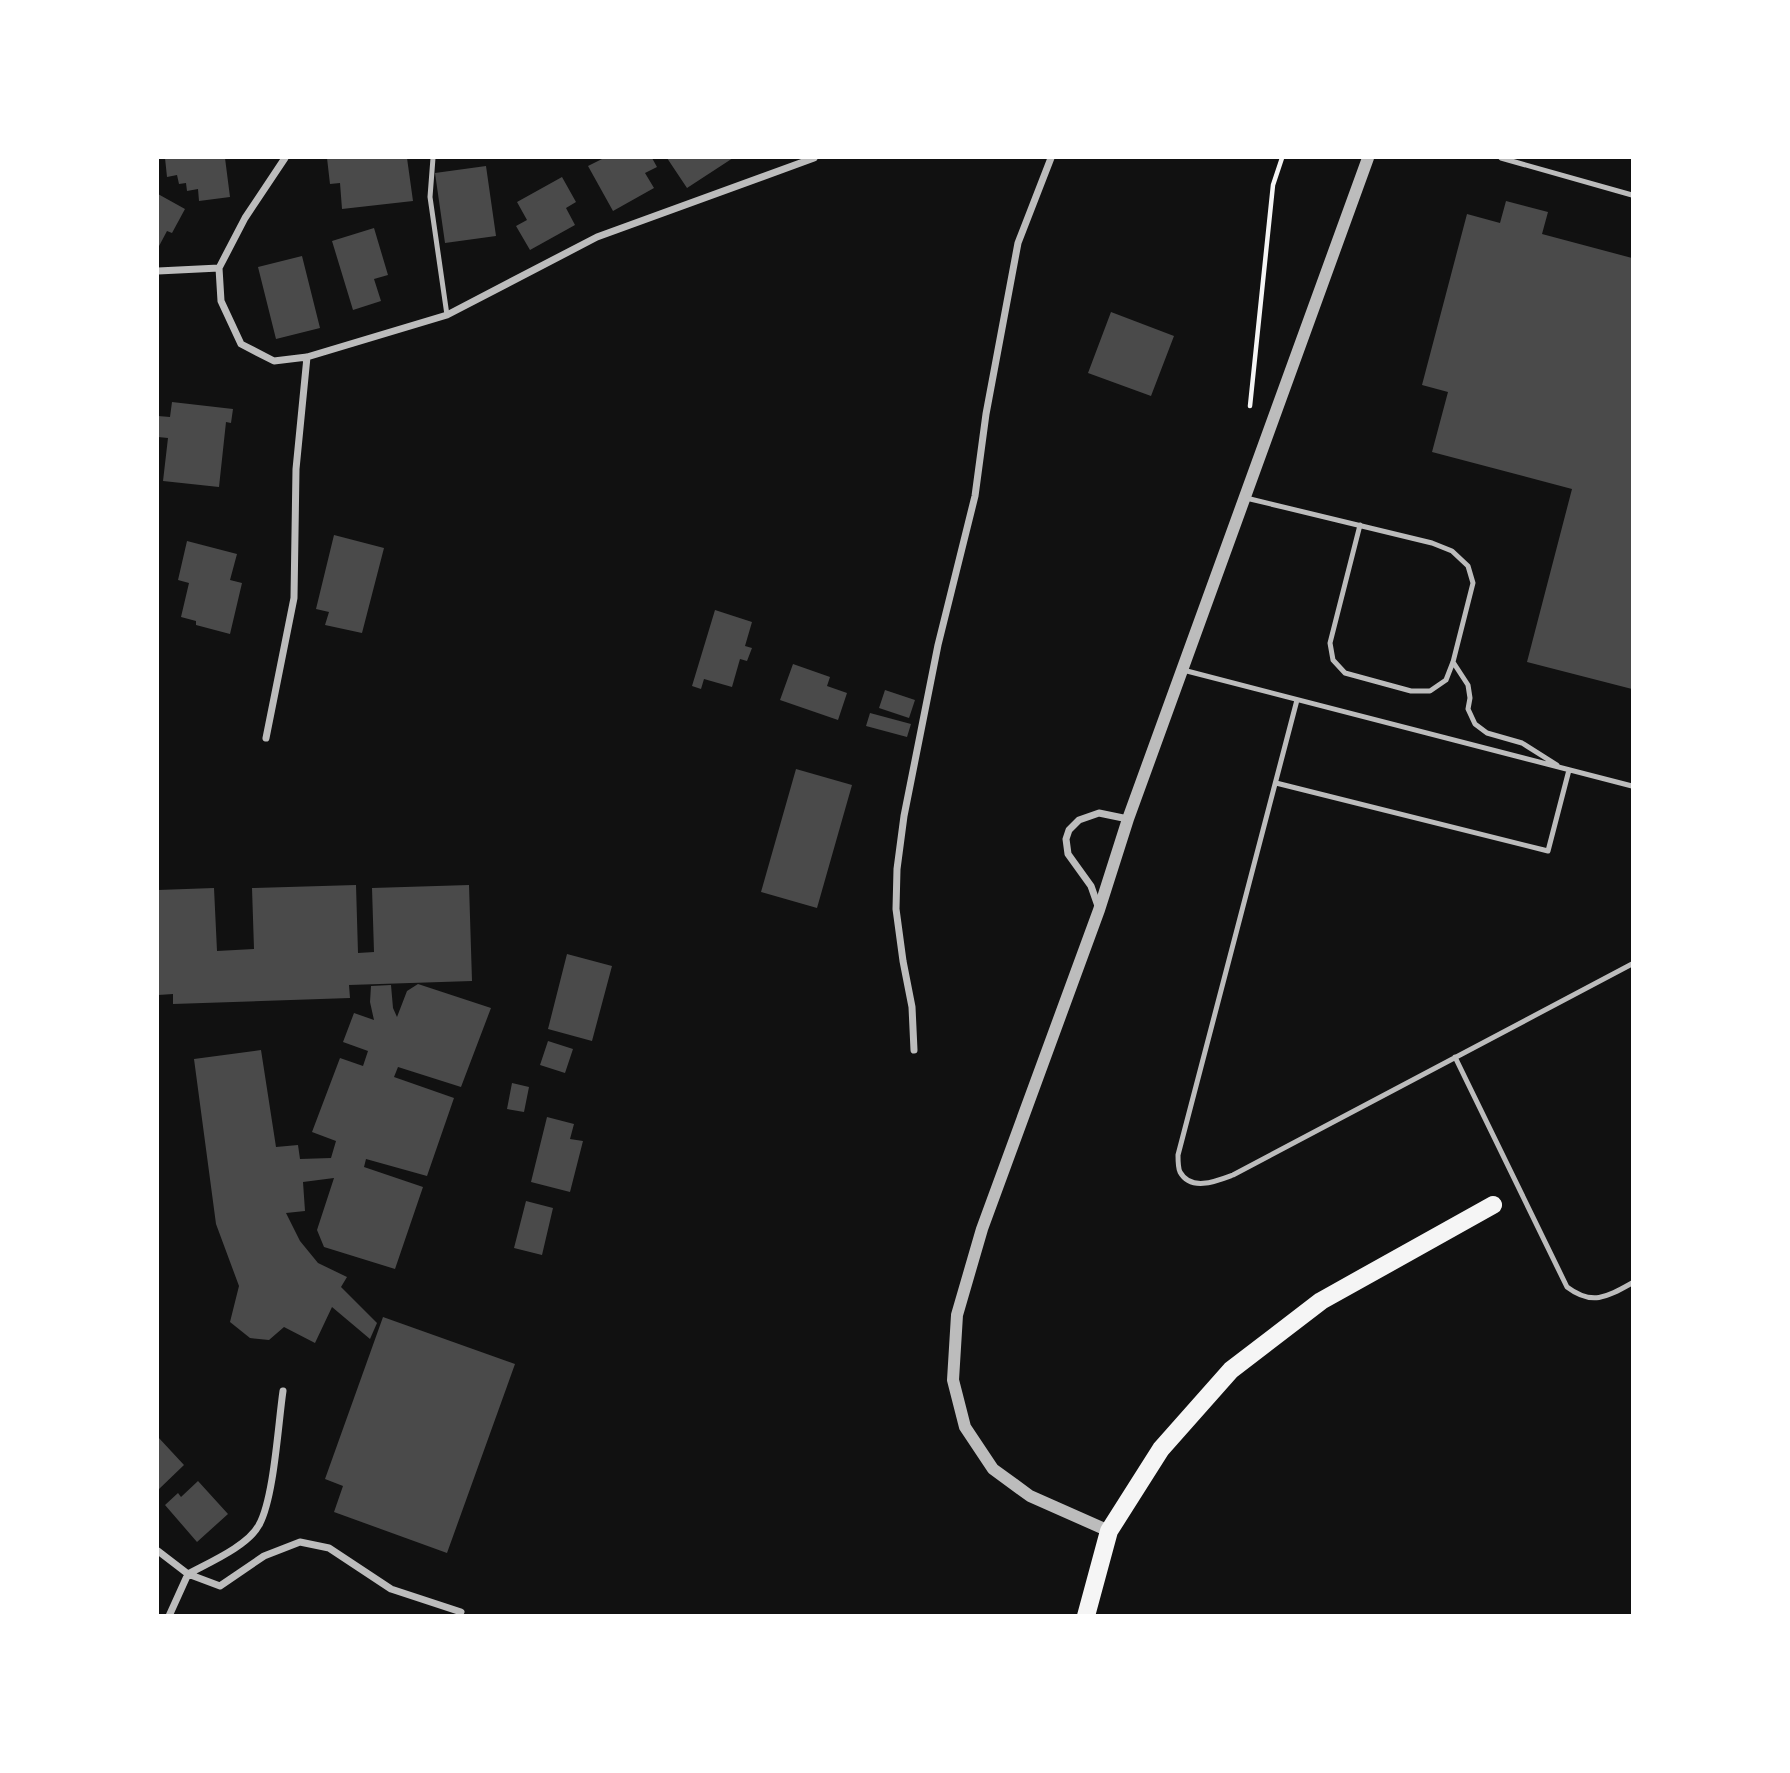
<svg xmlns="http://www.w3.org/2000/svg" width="1790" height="1773" viewBox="0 0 1790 1773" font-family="Poppins,sans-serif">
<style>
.building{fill:#4a4a4a}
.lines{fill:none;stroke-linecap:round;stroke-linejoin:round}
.path{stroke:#f5f5f5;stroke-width:4.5}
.service{stroke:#bcbcbc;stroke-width:5}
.minor{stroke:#bcbcbc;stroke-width:7}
.tertiary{stroke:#bcbcbc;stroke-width:12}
.primary{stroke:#f5f5f5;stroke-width:18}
</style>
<rect width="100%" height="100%" fill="#111"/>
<!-- building -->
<path class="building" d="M165 158H225L230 197 199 201 198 189 187 191 186 183 179 184 177 175 167 177Z
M327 158H407L413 201 342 209 340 183 330 184Z
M604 158H652L657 167 645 173 654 188 613 211 588 166Z
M667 158H733L687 188Z
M486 166 496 236 445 243 435 173Z
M562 177 576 202 566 208 575 225 530 250 516 226 527 220 517 202Z
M158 194 185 209 172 233 167 231 158 248Z
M1506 201 1548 212 1542 234 1632 258V689L1527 662 1572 489 1432 452 1448 392 1422 385 1467 214 1500 223Z
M374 228 388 275 374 279 381 301 353 310 332 241Z
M302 256 320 328 276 339 258 267Z
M1111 312 1174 336 1151 396 1088 373Z
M172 402 233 409 231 423 226 422 219 487 163 481 168 438 158 437V416L170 417Z
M334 535 384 548 362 633 325 625 329 612 316 609Z
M187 541 237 554 230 580 242 583 230 634 196 625V621L181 617 189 583 178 580Z
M715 610 752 622 745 646 752 648 747 661 740 659 732 687 704 679 701 689 692 686Z
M793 664 830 677 827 686 847 693 838 720 780 700Z
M885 690 915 700 909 718 879 708Z
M870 713 911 724 907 737 866 726Z
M796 769 852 785 817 908 761 892Z
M356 885 358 953 374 952 372 888 469 885 472 981 349 985 350 998 173 1004V994L158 995V890L214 888 217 951 254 949 252 888Z
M567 954 612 966 592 1041 548 1029Z
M418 984 491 1008 461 1087 398 1067 394 1077 454 1098 427 1176 366 1159 364 1167 423 1187 395 1269 324 1247 317 1230 334 1178 303 1182 305 1211 286 1213 300 1241 318 1263 347 1277 341 1287 377 1323 370 1339 332 1307 315 1343 284 1327 269 1340 250 1338 230 1322 239 1286 216 1224 194 1059 261 1050 276 1147 298 1145 300 1159 331 1158 336 1141 312 1132 340 1058 363 1066 368 1051 343 1042 354 1013 374 1020 370 1002 371 986 391 985 393 1008 397 1017 407 991Z
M548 1041 573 1049 565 1073 540 1065Z
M512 1083 529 1087 524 1112 507 1109Z
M547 1117 574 1124 570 1139 583 1141 570 1192 531 1182Z
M526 1201 553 1208 542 1255 514 1248Z
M383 1317 515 1364 447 1553 334 1512 343 1486 325 1479Z
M158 1437 184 1465 158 1490Z
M198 1481 228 1514 197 1542 165 1505 178 1493 181 1497Z"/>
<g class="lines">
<!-- path -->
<path class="path" d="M1250 406 1273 185 1282 158"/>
<!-- service -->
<path class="service" d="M433 158 430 197 447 315
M1501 158 1632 195
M1246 498 1432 543 1452 551 1468 566 1473 583 1453 662 1446 680 1430 691H1411L1345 673 1333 660 1330 643 1360 525
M1453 662 1468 685 1470 698 1468 709 1475 724 1487 733 1522 743 1557 765
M1183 670 1632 786
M1297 700 1178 1155C1178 1160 1178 1168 1180 1172 1191 1192 1217 1181 1233 1175L1632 964
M1276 783 1548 851 1569 770
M1455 1057 1567 1287C1592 1306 1607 1297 1632 1283"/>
<!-- minor -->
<path class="minor" d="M219 268 221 301 241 344 274 361 307 357 447 315 597 237 814 158
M158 271 219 268 245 218 285 158
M266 738 294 598 296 469 307 357
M1098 906 1091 886 1068 854 1066 839 1069 830 1079 820 1099 813 1128 819
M914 1050 912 1007 903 961 896 909 897 869 904 816 938 645 975 496 986 414 1018 243 1051 158
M158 1551 188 1574 169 1616
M188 1574 220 1586 264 1556 300 1542 329 1548 391 1589 461 1612
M188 1574C208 1563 248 1546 259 1525 274 1498 278 1425 283 1391"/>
<!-- tertiary -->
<path class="tertiary" d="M1109 1531 1030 1496 993 1469 965 1427 953 1380 957 1315 982 1229 1099 910 1128 819 1368 158"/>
<!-- primary -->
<path class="primary" d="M1086 1616 1109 1531 1161 1449 1231 1370 1321 1301 1493 1205"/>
</g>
<!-- border -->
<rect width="1790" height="1773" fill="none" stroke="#ffffff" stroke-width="318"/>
</svg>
